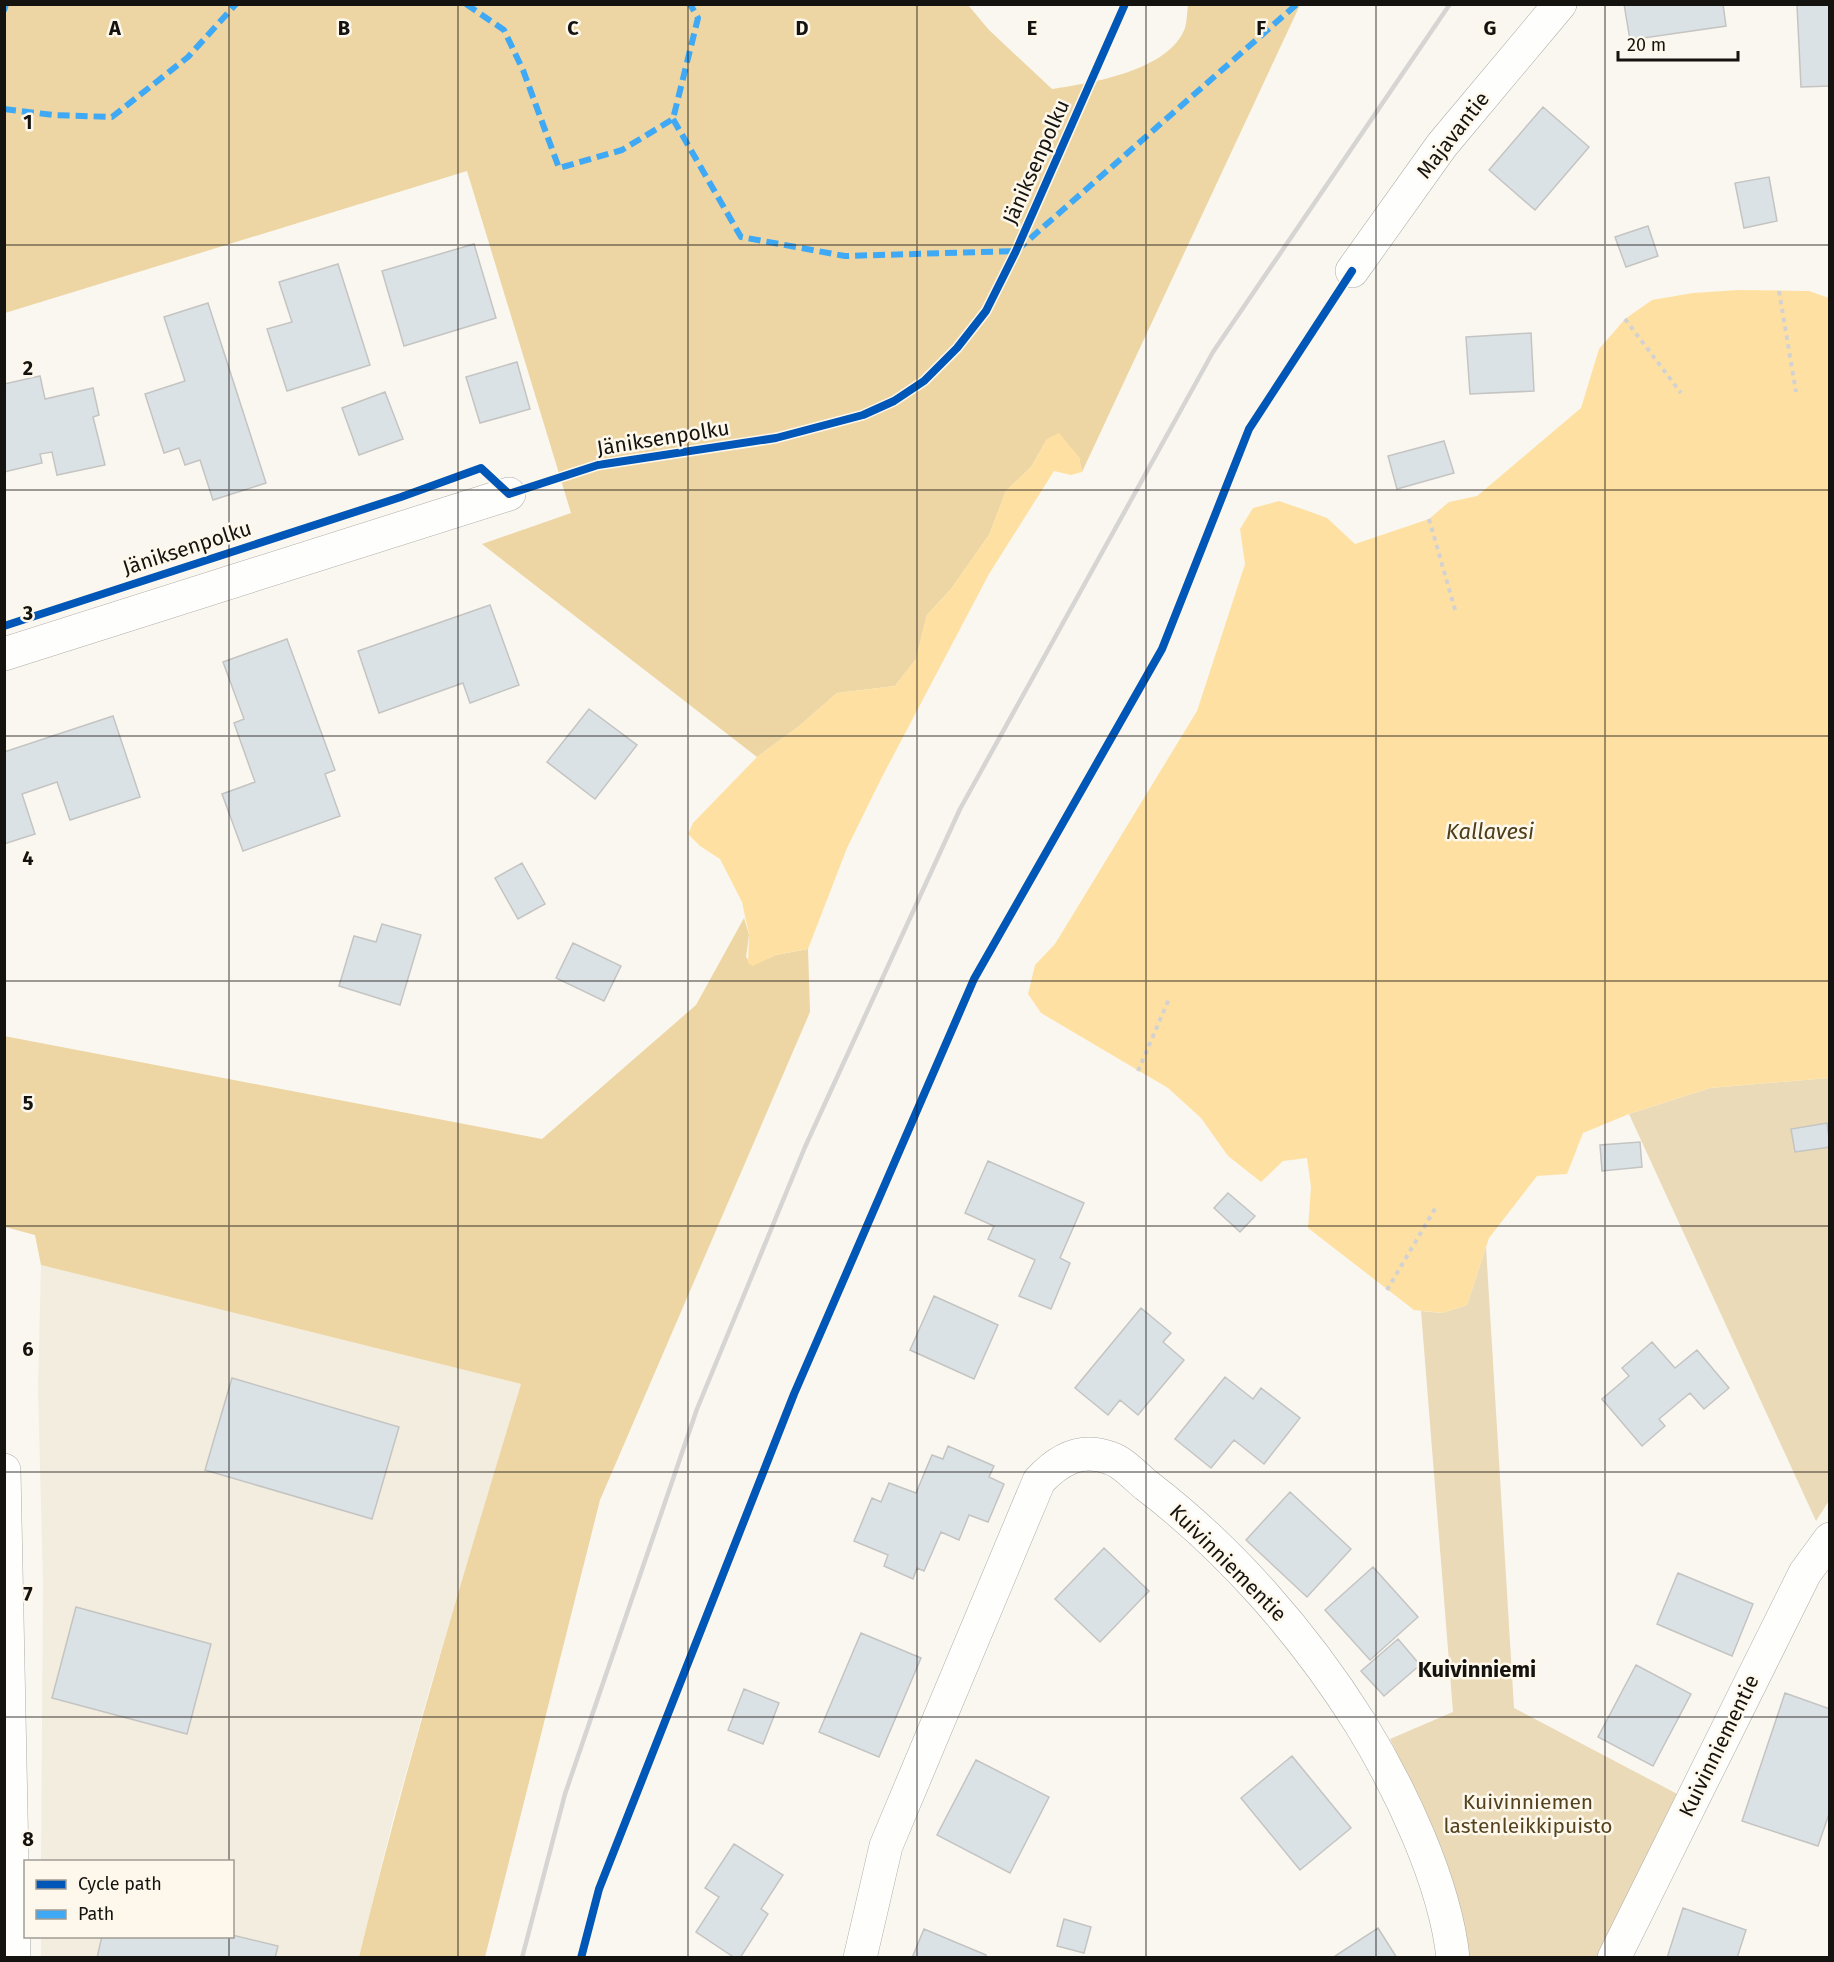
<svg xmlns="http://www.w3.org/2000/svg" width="1834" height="1962" viewBox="0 0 1834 1962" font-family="'Fira Sans',sans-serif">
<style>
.built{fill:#f3eddf}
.green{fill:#eadab7}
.forest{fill:#edd6a3}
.water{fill:#fee1a2}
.building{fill:#dbe2e6;stroke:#c4c4c2;stroke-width:1.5}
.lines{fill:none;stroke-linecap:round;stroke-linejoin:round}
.minor-casing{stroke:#afaca7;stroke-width:34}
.path{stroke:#d3d2d1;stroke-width:4;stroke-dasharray:4.5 4.5;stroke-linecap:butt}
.minor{stroke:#fefefd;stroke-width:33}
.rail{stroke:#d6d5d3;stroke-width:4.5}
.quiet{stroke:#3fa9f5;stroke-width:6;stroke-dasharray:12 6;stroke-linecap:butt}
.cycleway-casing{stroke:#fef8ec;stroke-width:11}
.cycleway{stroke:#0057b8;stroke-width:8}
.grid{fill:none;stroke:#15130f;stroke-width:1.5;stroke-opacity:0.55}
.labels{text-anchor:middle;stroke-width:5;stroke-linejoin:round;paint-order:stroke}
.street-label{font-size:21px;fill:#15130f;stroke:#fef8ec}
.park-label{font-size:21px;fill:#53421d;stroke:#fef8ec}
.water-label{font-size:22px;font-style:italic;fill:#4f3e19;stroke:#fef8ec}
.neighbourhood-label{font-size:22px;font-weight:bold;fill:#15130f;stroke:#fef8ec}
.grid-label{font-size:20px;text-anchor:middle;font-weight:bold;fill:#15130f;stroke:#fef8ec;stroke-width:5;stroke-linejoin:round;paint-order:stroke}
</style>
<rect width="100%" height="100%" fill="#faf7f0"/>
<!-- built -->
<path class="built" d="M41 1265 521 1384 431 1684 393 1819 359 1957 41 1958V1937L232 1936V1862L41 1861 43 1583 38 1387Z"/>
<!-- green -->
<path class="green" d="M1829 1078 1830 1499 1816 1521 1629 1114 1710 1088Z
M1486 1247 1514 1708 1683 1797 1603 1957H1469L1451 1883 1426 1814 1390 1739 1453 1712 1421 1311 1442 1313 1467 1305Z"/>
<!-- forest -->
<path class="forest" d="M5 5H968L989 30 1052 89C1091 83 1169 71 1185 28 1187 21 1187 12 1188 5H1300L1082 472 1079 457 1047 439 1031 467 1006 491 989 535 951 589 927 615 916 659 895 686 837 693 798 727 757 757 482 544 571 513 467 171 5 313Z
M744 918 749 935 746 957 752 965 776 955 808 949 810 1012 600 1500 485 1957H359C406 1764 463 1575 521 1384L41 1265 35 1235 5 1227 4 1036 542 1139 696 1005Z"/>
<!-- water -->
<path class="water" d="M1738 290 1809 291 1829 298V1078L1710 1088 1629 1114 1583 1133 1567 1174 1537 1176 1489 1238 1467 1305 1442 1313 1414 1310 1308 1228 1311 1187 1307 1158 1283 1161 1261 1182 1228 1156 1201 1118 1168 1088 1041 1013 1028 994 1035 965 1055 944 1197 711 1245 564 1240 529 1253 508 1279 501 1308 511 1327 518 1355 544 1429 519 1449 502 1477 496 1581 408 1599 349 1625 319 1652 300 1693 293Z
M1059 433 1079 457 1082 472 1071 475 1054 471 989 574 881 779 847 848 808 949 776 955 753 966 748 963 749 935 742 902 720 859 700 846 688 834 693 823 757 757 798 727 837 693 895 686 916 659 927 615 951 589 989 535 1006 491 1031 467 1047 439Z"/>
<!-- building -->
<path class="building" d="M1624 4H1723L1726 26 1630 40Z
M1830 4V86L1801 87 1797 5Z
M1543 107 1589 147 1535 210 1489 170Z
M1769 177 1777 221 1744 228 1735 183Z
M1648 226 1658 256 1626 267 1615 237Z
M474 244 496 318 404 346 382 271Z
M338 264 370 365 287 391 267 329 292 322 279 282Z
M208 303 266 483 213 500 200 460 185 465 179 448 164 453 145 394 185 381 164 317Z
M1531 333 1534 391 1470 394 1466 337Z
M517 362 530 409 480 423 466 377Z
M40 376 45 399 93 388 99 415 93 417 105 465 57 475 52 452 40 454 42 463 4 472V384Z
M385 392 403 439 359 455 342 408Z
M1444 441 1454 473 1397 489 1388 456Z
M490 605 519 685 470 703 463 683 379 713 358 651Z
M287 639 335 770 325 774 340 816 243 851 222 794 255 782 234 723 244 719 223 662Z
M589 709 637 745 595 799 547 762Z
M113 716 140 797 70 820 57 782 22 794 35 834 4 844V752Z
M522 863 545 904 518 919 495 878Z
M382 924 421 935 400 1005 339 986 354 936 376 942Z
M573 943 621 966 604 1001 556 978Z
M1827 1123 1830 1147 1795 1152 1791 1129Z
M1640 1142 1642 1167 1602 1171 1600 1145Z
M988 1161 1084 1203 1060 1258 1070 1263 1051 1309 1019 1296 1035 1260 988 1239 994 1226 965 1213Z
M1228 1193 1255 1216 1240 1232 1214 1208Z
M934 1296 998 1325 974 1379 910 1350Z
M1141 1308 1171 1333 1163 1342 1184 1360 1138 1415 1120 1400 1108 1415 1075 1388Z
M1652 1342 1675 1368 1697 1350 1729 1388 1704 1409 1690 1393 1659 1419 1665 1426 1642 1446 1602 1399 1629 1376 1622 1368Z
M1225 1377 1253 1399 1261 1388 1300 1418 1264 1464 1234 1440 1211 1468 1175 1439Z
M232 1378 399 1427 372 1519 205 1470Z
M948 1446 994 1466 989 1477 1004 1484 988 1522 969 1515 959 1540 941 1532 924 1571 917 1568 913 1579 884 1566 888 1555 854 1541 872 1498 881 1502 889 1483 916 1493 932 1455 943 1459Z
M1290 1492 1351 1549 1307 1597 1246 1540Z
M1104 1548 1149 1591 1100 1642 1055 1599Z
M1373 1567 1418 1617 1370 1660 1325 1610Z
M1678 1573 1753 1604 1732 1656 1657 1624Z
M76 1607 211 1644 187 1734 52 1698Z
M861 1633 921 1658 879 1757 819 1732Z
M1398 1639 1420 1665 1384 1696 1361 1671Z
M1636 1665 1691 1694 1653 1766 1598 1737Z
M744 1689 779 1703 763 1744 728 1730Z
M1785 1693 1830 1709V1811L1818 1846 1742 1821Z
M1292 1756 1351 1828 1300 1870 1241 1798Z
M976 1760 1049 1797 1010 1873 937 1835Z
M734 1844 783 1875 761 1909 768 1914 740 1958H735L696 1932 719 1897 705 1888Z
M1683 1908 1746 1930 1737 1958H1667Z
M1064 1919 1091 1927 1084 1953 1057 1946Z
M1378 1928 1397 1958H1332Z
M924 1929 986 1955 985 1958H912Z
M232 1935 278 1946 275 1958H97L102 1936Z"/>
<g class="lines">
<defs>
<path id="minor" d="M1352 271 1442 145 1560 4
M4 654 509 494
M4 1470 14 1958
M860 1958 886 1846 1039 1481C1058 1460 1081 1447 1110 1458 1123 1462 1136 1477 1146 1485 1230 1549 1304 1634 1360 1723 1400 1788 1445 1882 1453 1958
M1614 1958 1805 1573 1830 1539"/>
</defs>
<!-- minor casing -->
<use href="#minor" class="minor-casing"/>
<!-- path -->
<path class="path" d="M1779 291 1796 392
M1625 319 1681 393
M1429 519 1456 613
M1138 1071 1169 999
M1387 1290 1436 1207"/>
<!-- minor -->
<use href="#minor" class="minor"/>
<!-- rail -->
<path class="rail" d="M522 1958 565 1794 697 1409 805 1147 960 809 1213 352 1450 4"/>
<!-- quiet -->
<path class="quiet" d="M466 4 504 30 523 70 559 168 622 150 673 119 698 18 690 4
M4 11 6 4
M4 109 53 115 112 117 188 57 236 4
M673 119 741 237 845 256 1016 251 1297 4"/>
<defs>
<path id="cycleway" d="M4 626 401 497 481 468 509 494 598 465 776 438 863 415 894 401 924 381 957 348 986 311 1016 251 1125 4
M581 1958 599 1889 794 1394 974 979 1162 649 1249 429 1352 271"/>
</defs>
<!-- cycleway casing -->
<use href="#cycleway" class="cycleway-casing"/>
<!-- cycleway -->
<use href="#cycleway" class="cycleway"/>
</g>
<!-- grid -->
<path class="grid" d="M229 4V1862M458 4V1958M688 4V1958M917 4V1958M1146 4V1958M1376 4V1958M1605 4V1958M4 245H1830M4 490H1830M4 736H1830M4 981H1830M4 1226H1830M4 1472H1830M4 1717H1830M229 1936V1958"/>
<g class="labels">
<!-- street labels -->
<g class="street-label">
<text transform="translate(1453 135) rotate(-52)" y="7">Majavantie</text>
<text transform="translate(1036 162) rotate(-66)" y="7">Jäniksenpolku</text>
<text transform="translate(663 438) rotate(-9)" y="7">Jäniksenpolku</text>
<text transform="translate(187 548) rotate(-18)" y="7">Jäniksenpolku</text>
<text transform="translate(1228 1563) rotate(45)" y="7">Kuivinniementie</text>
<text transform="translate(1719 1746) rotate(-64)" y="7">Kuivinniementie</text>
</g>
<!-- park labels -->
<g class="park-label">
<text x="1528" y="1809">Kuivinniemen<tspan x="1528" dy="24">lastenleikkipuisto</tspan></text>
</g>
<!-- water labels -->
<g class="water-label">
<text x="1490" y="839">Kallavesi</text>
</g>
<!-- neighbourhood labels -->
<g class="neighbourhood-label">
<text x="1477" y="1677">Kuivinniemi</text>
</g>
</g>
<g class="grid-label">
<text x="115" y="35">A</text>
<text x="344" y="35">B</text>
<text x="573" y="35">C</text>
<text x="802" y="35">D</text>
<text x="1032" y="35">E</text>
<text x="1261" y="35">F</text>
<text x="1490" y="35">G</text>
<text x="28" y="129">1</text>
<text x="28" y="375">2</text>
<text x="28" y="620">3</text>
<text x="28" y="865">4</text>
<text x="28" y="1110">5</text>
<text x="28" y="1356">6</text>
<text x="28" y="1601">7</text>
<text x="28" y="1846">8</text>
</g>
<!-- border -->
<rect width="1834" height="1962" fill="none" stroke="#15130f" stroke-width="12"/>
<!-- legend -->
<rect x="24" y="1860" width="210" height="78" fill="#fef8ec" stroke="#a19c94" stroke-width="1.5"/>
<rect x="36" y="1880" width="30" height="9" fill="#0057b8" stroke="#a19c94" stroke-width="1.5"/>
<text x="78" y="1890" font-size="18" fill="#15130f">Cycle path</text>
<rect x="36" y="1910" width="30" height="9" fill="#3fa9f5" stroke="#a19c94" stroke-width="1.5"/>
<text x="78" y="1920" font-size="18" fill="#15130f">Path</text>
<!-- scale -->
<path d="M1618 51v9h120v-9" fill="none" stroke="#15130f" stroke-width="3"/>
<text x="1627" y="51" font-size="18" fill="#15130f" stroke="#fef8ec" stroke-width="4.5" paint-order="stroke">20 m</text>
</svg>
